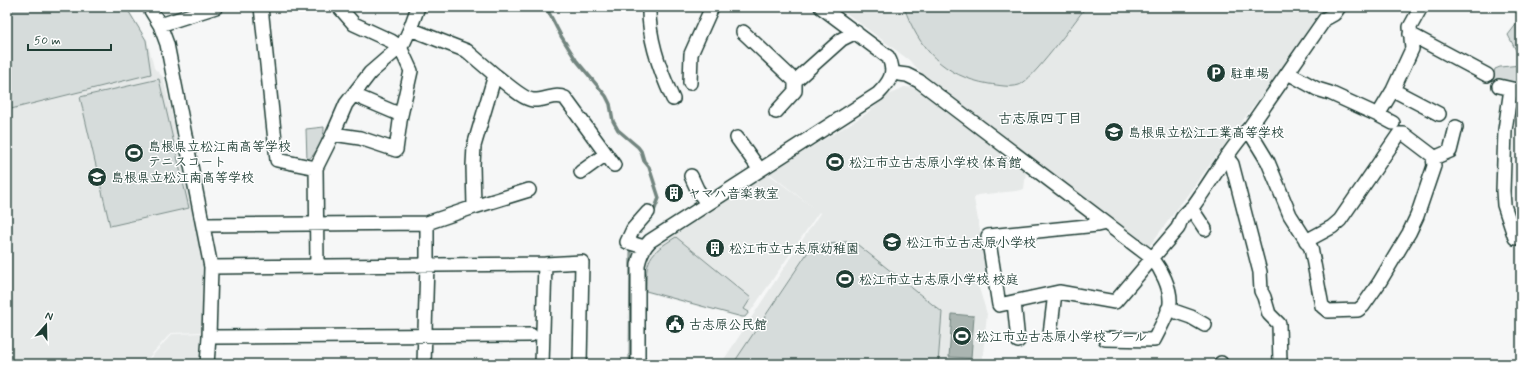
<svg xmlns="http://www.w3.org/2000/svg" width="1528" height="371" viewBox="0 0 1528 371" font-family="Mynerve,'Klee One',sans-serif">
<style>
.built{fill:#e6e9e8}
.green{fill:#d6dcdb;stroke:#7a8c88}
.water{fill:#aab5b1;stroke:#72857f}
.lines{fill:none;stroke-linecap:round;stroke-linejoin:round}
.stream{stroke:#72857f;stroke-width:3.5}
.minor-casing{stroke:#1f3d34;stroke-width:16}
.minor{stroke:#fff;stroke-width:13}
.labels{text-anchor:middle;stroke-width:3;stroke-linejoin:round;paint-order:stroke}
.poi-label{font-size:13px;font-weight:bold;fill:#1f3d34;stroke:#fff;text-anchor:start}
.neighbourhood-label{font-size:14px;font-weight:bold;fill:#1f3d34;stroke:#fff}
</style>
<rect width="100%" height="100%" fill="#f6f7f7"/>
<filter id="ink" filterUnits="userSpaceOnUse"><feTurbulence type="fractalNoise" baseFrequency=".025" numOctaves="2"/><feDisplacementMap in="SourceGraphic" scale="8" xChannelSelector="R" yChannelSelector="G"/><feConvolveMatrix kernelMatrix="1 2 1 2 8 2 1 2 1" color-interpolation-filters="sRGB"/></filter>
<g filter="url(#ink)">
<!-- built -->
<path class="built" d="M7 7H127L147 40 154 68 163 77 194 209 205 270 202 332 171 333 143 364H7Z
M838 7H1327L1148 248 936 87 909 60Z
M904 87 917 88 965 124 1026 172 1024 189 1016 191 977 195 974 199 988 272 975 275 987 314 982 364H721L820 213 769 173 866 114 887 96Z
M767 173 819 212 748 315 742 318 645 292 646 264 654 249Z
M202 333 200 364H145L172 334Z"/>
<!-- green -->
<path class="green" d="M7 7H126L146 40 151 74 7 110Z
M904 7H1086C1075 21 1032 81 1019 85 1010 88 998 85 989 84 943 76 919 49 904 7Z
M1521 18V60L1508 35Z
M1521 65V89L1498 84 1489 77 1494 73 1495 69 1500 67Z
M159 79 189 208 110 226 80 97Z
M324 127C325 138 316 155 307 160L306 129Z
M676 237 751 298 744 309 749 312 745 317H742L646 291C646 259 648 254 676 237Z
M853 241 942 312 938 364H733L812 246Z"/>
<!-- water -->
<path class="water" d="M630 252H632L631 364H629Z
M952 314 974 316 971 358 949 357Z"/>
<g class="lines">
<!-- stream -->
<path class="stream" d="M546 7 561 36 576 60 606 96 610 104 613 121 618 130 638 147 641 151 644 161 649 167 659 198 652 216"/>
<defs>
<path id="minor" d="M149 7 160 25 167 44 211 267 209 337
M261 7 277 160 316 168
M418 7 410 29 467 51 495 75 474 146 473 165 474 207 427 223V264L424 364
M649 7C648 39 660 71 673 99
M160 25 216 7
M743 32 795 81 842 39 856 32
M1410 34 1487 75
M892 73 907 75 919 81 1152 258C1161 269 1171 288 1170 303 1170 311 1158 332 1154 340L1105 339
M1288 73 1317 89 1330 93 1378 115 1393 90 1412 49 1410 27 1421 7
M495 75C505 82 522 99 533 100 544 101 554 93 565 98L606 154 581 172
M690 83 691 54 712 7
M1499 86 1521 91
M1511 89 1505 130 1503 191 1504 205 1515 238 1521 236
M1393 90 1439 114
M354 95 401 115 411 71 400 47 404 42 410 29
M776 112 795 91V81
M1378 115 1393 123
M1248 129 1268 162 1290 215 1311 248 1322 306 1328 311 1358 310 1363 306 1379 283 1409 233 1417 216 1434 166 1433 156 1404 134H1399L1340 220 1332 227 1306 241
M333 134 346 104 370 73 400 47 391 41 354 24 339 7
M737 138 760 170
M606 154 614 165
M1226 157 1232 164 1260 272 1261 291 1264 297 1269 314 1279 324 1280 364
M1434 158 1450 151 1456 127
M691 176 697 189 707 204
M474 207 529 190
M1191 208 1205 229
M1106 223 1097 225 988 236 999 305 1059 292 1115 302 1178 228C1182 214 1186 215 1194 205 1213 179 1228 150 1250 127L1325 19 1334 14 1339 7
M203 225 427 223
M644 247 627 242 633 229 648 212
M317 265 316 168 333 134 360 138 396 150 401 114
M211 267 545 264 582 262 580 364
M1014 302 1018 341
M1168 309 1191 317 1205 325
M1050 334 1055 293
M1221 363V364
M207 364 209 337 531 335
M542 364 545 264
M638 364V265C640 255 643 248 650 241L878 94C889 83 897 72 888 57L821 7"/>
</defs>
<!-- minor casing -->
<use href="#minor" class="minor-casing"/>
<!-- minor -->
<use href="#minor" class="minor"/>
</g>
</g>
<!-- icons -->
<defs>
<symbol id="parking-disc" viewBox="-11 -11 22 22"><circle r="9.5" fill="#1f3d34" stroke="#fff"/><path d="M-3.5-5.5H1a3.5 3.5 0 0 1 0 7H-1V5.5H-3.5ZM-1-3.4V-.6H.8a1.4 1.4 0 0 0 0-2.8Z" fill="#fff"/></symbol>
<symbol id="school-disc" viewBox="-11 -11 22 22"><circle r="9.5" fill="#1f3d34" stroke="#fff"/><path d="M0-5L7-2L0 1L-7-2ZM-4 1L0 2.5L4 1V4Q0 6-4 4Z" fill="#fff"/></symbol>
<symbol id="stadium-disc" viewBox="-11 -11 22 22"><circle r="9.5" fill="#1f3d34" stroke="#fff"/><path d="M0-5a6.5 5 0 1 0 0 10a6.5 5 0 1 0 0-10ZM-3.5-1.8h7v3.6h-7Z" fill="#fff"/></symbol>
<symbol id="building-disc" viewBox="-11 -11 22 22"><circle r="9.5" fill="#1f3d34" stroke="#fff"/><path d="M-4-6H4V6H1V3H-1V6H-4ZM-2.5-4.3h1.7v1.8h-1.7ZM.8-4.3h1.7v1.8H.8ZM-2.5-1h1.7V.8h-1.7ZM.8-1h1.7V.8H.8Z" fill="#fff"/></symbol>
<symbol id="civic-disc" viewBox="-11 -11 22 22"><circle r="9.5" fill="#1f3d34" stroke="#fff"/><path d="M-.6-6.5H3V-4.5H.6V-3L4-1V1h2V6H-6V1h2V-1L-.6-3ZM-1.2 2.5V6h2.4V2.5Z" fill="#fff"/></symbol>
</defs>
<g fill-rule="evenodd">
<use href="#parking-disc" x="1205" y="62" width="22" height="22"/>
<use href="#school-disc" x="1103" y="121" width="22" height="22"/>
<use href="#stadium-disc" x="123" y="142" width="22" height="22"/>
<use href="#stadium-disc" x="824" y="151" width="22" height="22"/>
<use href="#school-disc" x="86" y="166" width="22" height="22"/>
<use href="#building-disc" x="663" y="182" width="22" height="22"/>
<use href="#school-disc" x="881" y="231" width="22" height="22"/>
<use href="#building-disc" x="704" y="237" width="22" height="22"/>
<use href="#stadium-disc" x="834" y="268" width="22" height="22"/>
<use href="#civic-disc" x="664" y="313" width="22" height="22"/>
<use href="#stadium-disc" x="951" y="325" width="22" height="22"/>
</g>
<g class="labels">
<!-- poi labels -->
<g class="poi-label">
<text x="1230" y="78">駐車場</text>
<text x="1128" y="137">島根県立松江工業高等学校</text>
<text x="148" y="151">島根県立松江南高等学校<tspan x="148" dy="15">テニスコート</tspan></text>
<text x="849" y="167">松江市立古志原小学校 体育館</text>
<text x="111" y="182">島根県立松江南高等学校</text>
<text x="688" y="198">ヤマハ音楽教室</text>
<text x="906" y="247">松江市立古志原小学校</text>
<text x="729" y="253">松江市立古志原幼稚園</text>
<text x="859" y="284">松江市立古志原小学校 校庭</text>
<text x="689" y="329">古志原公民館</text>
<text x="976" y="341">松江市立古志原小学校 プール</text>
</g>
<!-- neighbourhood labels -->
<g class="neighbourhood-label">
<text x="1040" y="123">古志原四丁目</text>
</g>
</g>
<!-- margin -->
<rect width="1528" height="371" fill="none" stroke="#fff" stroke-width="24"/>
<rect x="12" y="12" width="1504" height="347" fill="none" stroke="#1f3d34" stroke-width="1.5" filter="url(#ink)"/>
<!-- north arrow -->
<g transform="translate(46 325) rotate(20)" stroke="#ffffff" stroke-width="3" paint-order="stroke">
<path d="M0-3L7 15L0 10L-7 15Z" fill="#1f3d34"/>
<text y="-6" font-size="11" font-weight="bold" text-anchor="middle" fill="#1f3d34">N</text>
</g>
<!-- scale -->
<path d="M28 44v6h83v-6" fill="none" stroke="#1f3d34" stroke-width="2"/>
<text x="34" y="44" font-size="12" fill="#1f3d34" stroke="#ffffff" stroke-width="3" paint-order="stroke">50 m</text>
</svg>
